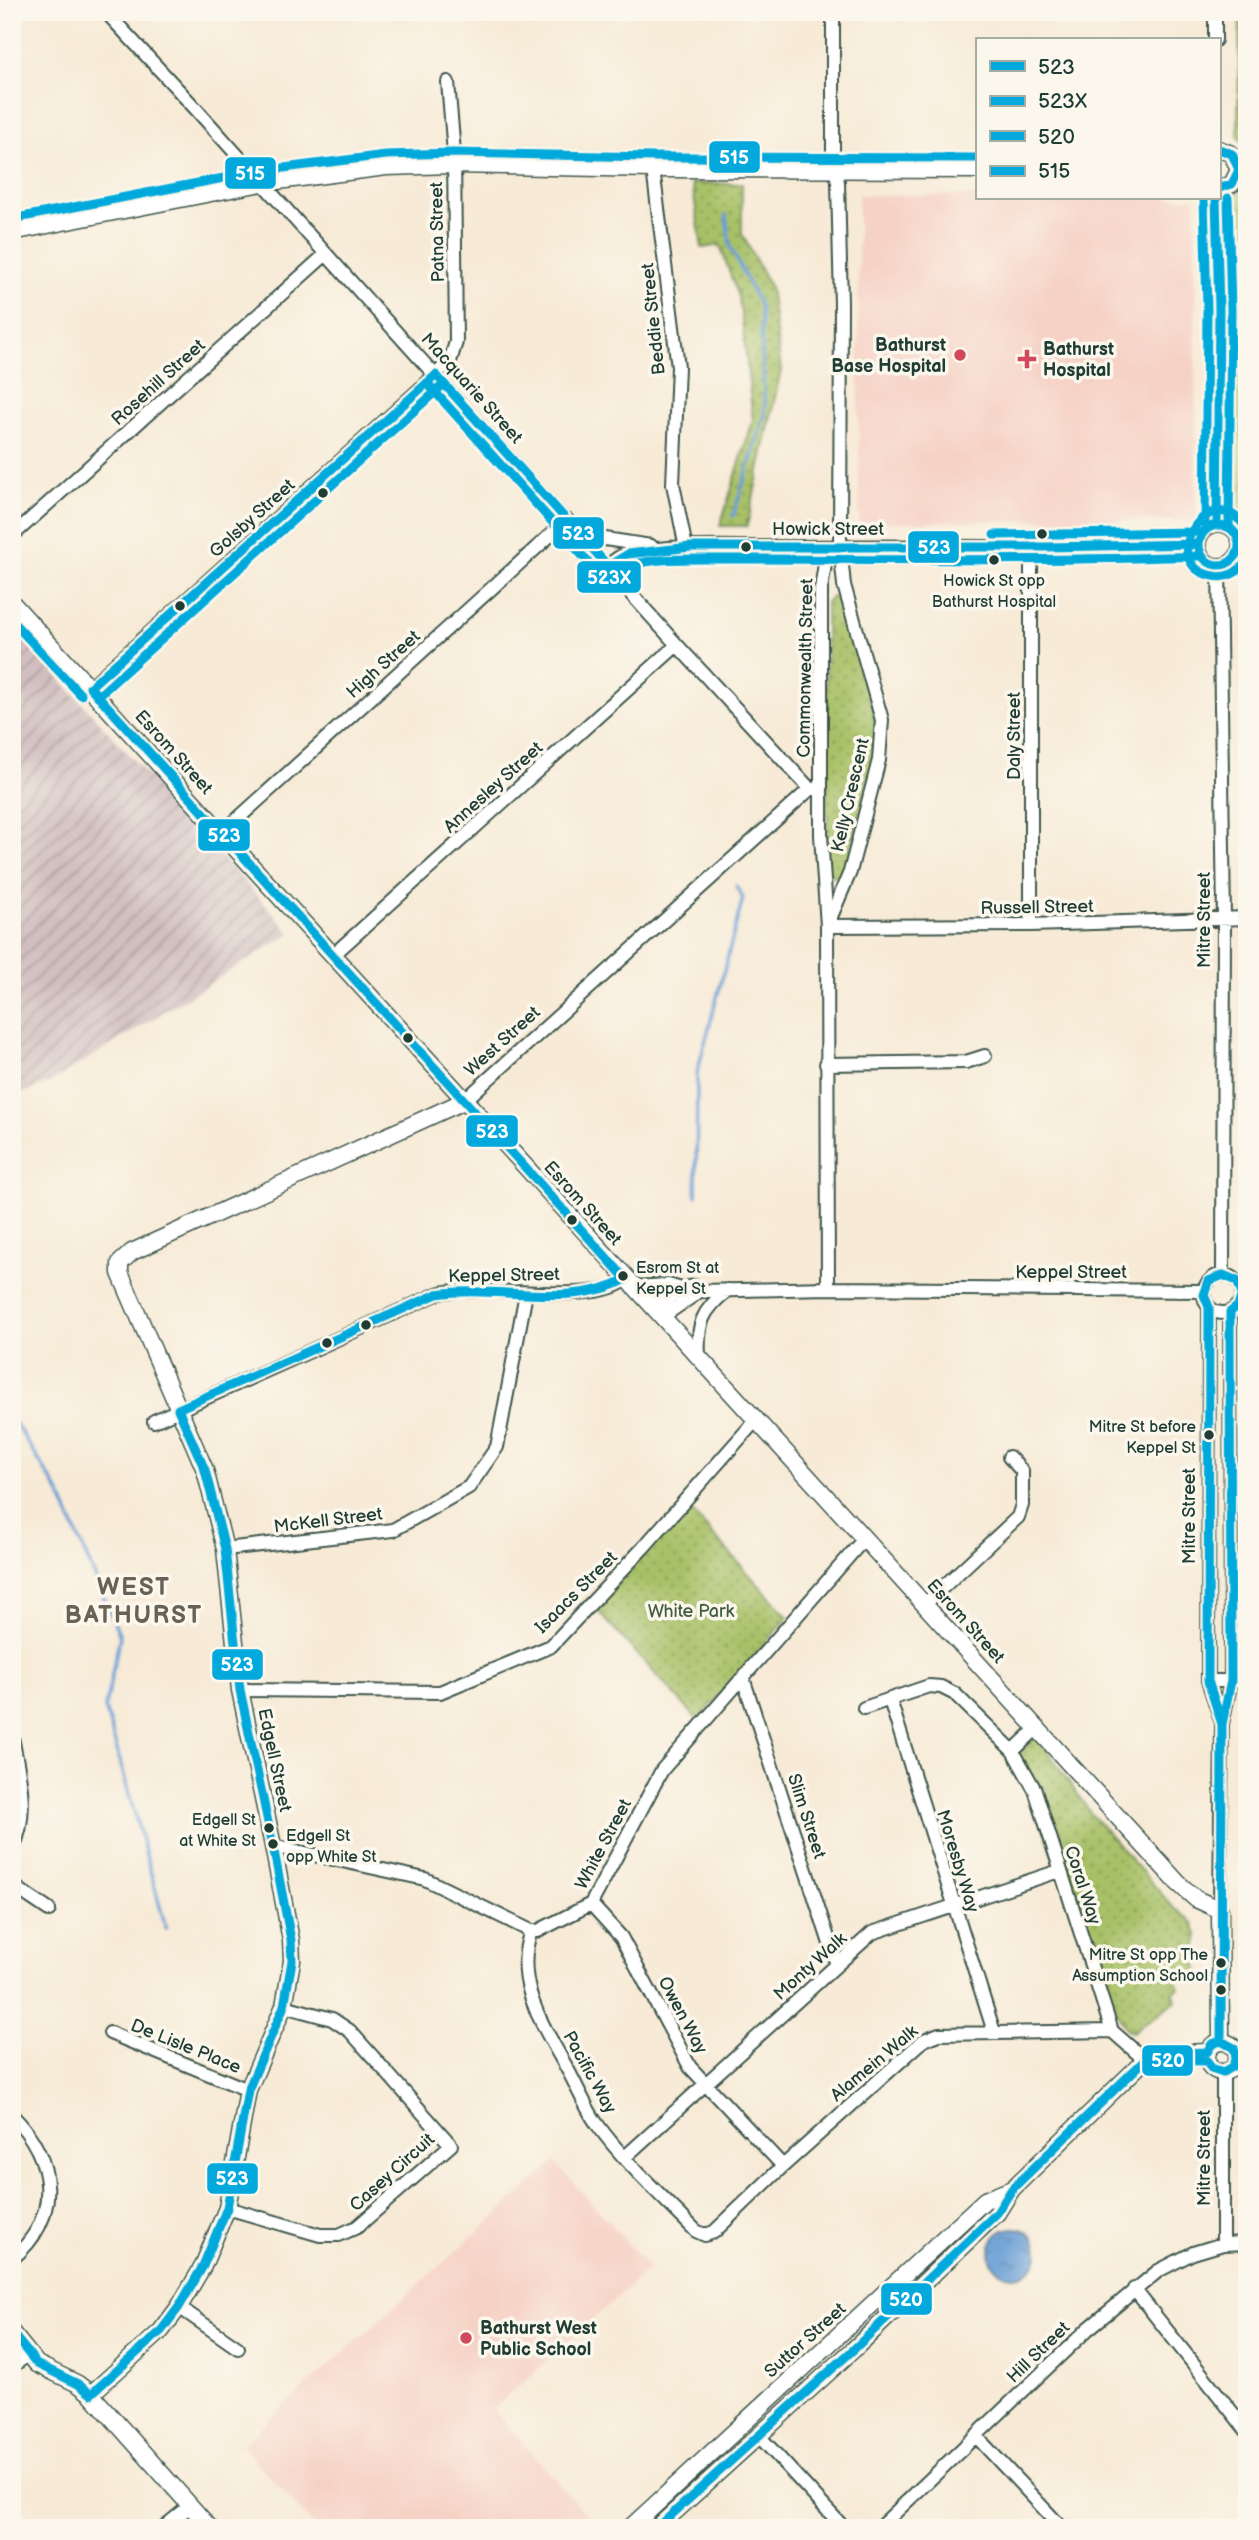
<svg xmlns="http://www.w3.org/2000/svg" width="1259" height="2540" viewBox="0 0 1259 2540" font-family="'Balsamiq Sans',sans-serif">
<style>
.built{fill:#f6d1c5}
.industrial{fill:url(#industrial-furrows)}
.park{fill:url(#park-dots);stroke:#647f4e;stroke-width:2}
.water{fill:url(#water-ripples);stroke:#446d84;stroke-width:2}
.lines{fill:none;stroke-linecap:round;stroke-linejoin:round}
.stream{stroke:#689dd5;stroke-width:3.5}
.street-casing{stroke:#3f574c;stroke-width:16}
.secondary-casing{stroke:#3f574c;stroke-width:19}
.street{stroke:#fff;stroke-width:12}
.secondary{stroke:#fff;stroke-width:16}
.bus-1-casing{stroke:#fbf7ec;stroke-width:14}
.bus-2-casing{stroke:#fbf7ec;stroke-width:14}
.bus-3-casing{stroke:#fbf7ec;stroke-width:14}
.bus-4-casing{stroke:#fbf7ec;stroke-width:14}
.bus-1{stroke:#03a9dc;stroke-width:9}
.bus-2{stroke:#03a9dc;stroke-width:9}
.bus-3{stroke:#03a9dc;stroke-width:9}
.bus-4{stroke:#03a9dc;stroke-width:9}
.poi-dot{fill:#d1495b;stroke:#fbf7ec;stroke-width:2.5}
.bus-dot{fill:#1f3d34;stroke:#fbf7ec;stroke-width:2.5}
.labels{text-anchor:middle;stroke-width:7;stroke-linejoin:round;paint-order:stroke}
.bus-label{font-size:16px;fill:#1f3d34;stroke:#fbf7ec;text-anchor:end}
.street-label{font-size:18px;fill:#1f3d34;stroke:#fbf7ec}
.poi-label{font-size:18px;font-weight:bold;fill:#1f3d34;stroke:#fbf7ec;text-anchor:start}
.park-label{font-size:18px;fill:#415e41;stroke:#fbf7ec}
.district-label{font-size:24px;font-weight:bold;letter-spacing:2px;fill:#686155;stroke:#fbf7ec}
.line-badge{stroke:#fbf7ec;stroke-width:2.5}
.badge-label{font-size:19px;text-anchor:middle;font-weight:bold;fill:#fff}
</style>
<defs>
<pattern id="industrial-furrows" width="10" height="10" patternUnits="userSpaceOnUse" patternTransform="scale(1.75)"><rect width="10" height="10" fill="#d1bfbf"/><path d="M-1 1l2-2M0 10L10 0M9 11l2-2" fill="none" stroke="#a99c9c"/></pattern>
<pattern id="park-dots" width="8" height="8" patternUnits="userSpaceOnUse" patternTransform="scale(1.75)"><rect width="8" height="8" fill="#a8c167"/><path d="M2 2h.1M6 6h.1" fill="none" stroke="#889e56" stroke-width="1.8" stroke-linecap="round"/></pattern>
<pattern id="water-ripples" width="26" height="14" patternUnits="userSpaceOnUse" patternTransform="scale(1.75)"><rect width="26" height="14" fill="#689dd5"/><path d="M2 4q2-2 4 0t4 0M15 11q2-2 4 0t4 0" fill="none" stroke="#5581ae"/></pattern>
</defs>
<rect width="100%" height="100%" fill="#fbf7ec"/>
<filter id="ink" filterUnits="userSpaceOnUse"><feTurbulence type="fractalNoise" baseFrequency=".0143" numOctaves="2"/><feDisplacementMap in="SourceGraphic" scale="14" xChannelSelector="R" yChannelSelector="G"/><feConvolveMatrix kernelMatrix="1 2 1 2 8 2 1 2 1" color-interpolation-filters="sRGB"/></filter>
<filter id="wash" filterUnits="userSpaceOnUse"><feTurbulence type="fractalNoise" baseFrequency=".00686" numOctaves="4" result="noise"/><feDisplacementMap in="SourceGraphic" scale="28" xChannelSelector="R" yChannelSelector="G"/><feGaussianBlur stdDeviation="1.57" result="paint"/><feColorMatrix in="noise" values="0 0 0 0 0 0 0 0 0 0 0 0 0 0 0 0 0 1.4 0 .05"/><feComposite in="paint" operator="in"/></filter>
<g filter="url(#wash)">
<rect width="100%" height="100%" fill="#f7ead6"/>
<!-- built -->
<path class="built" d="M858 195 1195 198 1196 521 1061 520 859 523Z
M555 2162 650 2268 493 2409 598 2528H316L241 2445Z"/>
<!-- industrial -->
<path class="industrial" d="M12 626 291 933 51 1082 12 1097Z"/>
<!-- park -->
<path class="park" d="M1240 12H1247V146L1239 139 1238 132Z
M692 183 742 184V234L770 287 781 370 747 526H720L753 420 742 320 738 297 720 245 702 248Z
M1247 183V529L1234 522 1228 507V202Z
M833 597 842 600 875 718 877 737 875 755 845 871 837 877 831 875 827 870 826 602Z
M686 1505 788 1617 698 1720 593 1606Z
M1037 1736 1091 1814 1173 1907 1193 1923 1197 1934V1971L1186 1974 1176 1981 1179 1988 1173 1993 1177 2000 1132 2032 1126 2029 1106 1993 1016 1756Z"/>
<!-- water -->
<path class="water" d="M990 2252a24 24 0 1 1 48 0a24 24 0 1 1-48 0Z"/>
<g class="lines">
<!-- stream -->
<path class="stream" d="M726 215 730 246 760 307 765 414 733 516
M696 1196 697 1073 743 898 736 886
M12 1418 60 1494 120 1636 105 1707 166 1928"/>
</g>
</g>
<g filter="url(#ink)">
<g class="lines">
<defs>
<path id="street" d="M106 12 195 108 677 645 810 789
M1215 40V12
M653 169 678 367 673 484 686 548
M1216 198 1219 309 1217 525
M1199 545a20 20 0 1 1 40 0a20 20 0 1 1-40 0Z
M577 528 605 539 651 546
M12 536 326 254
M1031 548V925
M1219 565 1224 919 1223 1275
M608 566C615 560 622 554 631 553 681 543 744 548 795 547 930 545 1064 550 1199 544
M627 587C623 571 626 562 639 552
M90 687 429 381 450 361 456 342 454 153 448 82
M221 834 567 520
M827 926 850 872 879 760 882 720 844 585 840 546 841 304 838 182 833 159V12
M827 926 1031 925 1247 918
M332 956 677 645
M826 1064 966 1062 985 1056
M464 1101 810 789H816
M1204 1294a19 19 0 1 1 38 0a19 19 0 1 1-38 0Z
M634 1287 668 1285 681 1289
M828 1288 827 926 821 835V589L825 564 840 546
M1209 1307 1208 1681 1222 1723
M654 1308 681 1289 694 1286 700 1291 828 1288 1204 1291
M662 1317 700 1291
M699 1356C697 1324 702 1310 728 1290
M154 1421 437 1294C480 1282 595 1308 626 1279
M225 1549 393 1530 469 1487 497 1447 526 1293
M925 1604 1018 1517 1022 1505V1471L1009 1457
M743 1678 837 1965
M1208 1681H1247
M240 1690 440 1692 551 1646 643 1548 756 1420
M890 1700 994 2032
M864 1708 929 1686 941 1687 955 1694 1013 1751 1035 1790 1112 2031 1145 2060
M12 1737C19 1774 30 1814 12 1850
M1013 1751 1037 1728
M273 1846 425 1879 531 1931H538L591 1904 662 1770 864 1539
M12 1885 49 1910
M591 1904 621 1937 690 2067 783 2166
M1220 1910 1222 1724 1231 1681 1230 1312
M531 1931C512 1983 545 2028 569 2072 578 2089 586 2108 597 2124 625 2163 663 2197 696 2231L705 2235 714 2232 783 2166 924 2040 939 2034 1112 2031
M110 2033 248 2090
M1223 2072V2244
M12 2115C55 2159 63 2216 12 2259
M625 2157 872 1933 1059 1871
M227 2208 320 2235H339L357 2227 451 2145 350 2031 332 2019 284 2006
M1134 2289 1247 2431
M179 2307 238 2348
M12 2366 28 2355
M759 2436 844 2528
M976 2436 1062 2528
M163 2528 190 2506
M879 2528 1088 2329 1158 2271 1193 2253 1223 2244 1247 2243"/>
<path id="secondary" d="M1219 149 1232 154 1239 170 1232 184 1219 188
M12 232 262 183 386 167 453 165 653 169 977 170
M12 603 1178 1883 1196 1899 1220 1910 1221 2041
M1207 2057a15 15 0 1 1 30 0a15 15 0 1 1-30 0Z
M12 2333 37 2364 78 2384 91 2394 210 2528
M91 2394 161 2331 179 2307 203 2266 227 2208 248 2090 284 2006 292 1961 291 1940 273 1846 240 1690 225 1549 205 1470 120 1273V1263L132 1252 464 1101
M630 2528 985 2200 1012 2189
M657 2528 853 2350 997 2213 1012 2189 1145 2060 1158 2054 1207 2052"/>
</defs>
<!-- street casing -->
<use href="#street" class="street-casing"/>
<!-- secondary casing -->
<use href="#secondary" class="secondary-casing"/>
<!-- street -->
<use href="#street" class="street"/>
<!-- secondary -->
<use href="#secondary" class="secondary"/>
<defs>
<path id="bus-1" d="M1219 149 1232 154 1239 170 1232 184 1219 188
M1216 198 1219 309 1217 525
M436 375 608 566 628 554 691 547H1047L1199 544
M1199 545a20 20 0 1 1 40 0a20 20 0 1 1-40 0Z
M90 687 626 1279
M90 687 436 375
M178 1409 437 1294C497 1285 573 1309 626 1279
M12 2333 37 2364 78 2384 91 2394
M91 2394 161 2331 179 2307 203 2266 227 2208 248 2090 284 2006 292 1961 291 1940 273 1846 240 1690 225 1549 205 1470 178 1409"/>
<path id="bus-2" d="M1204 198 1207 309 1205 525
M427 383 599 574C613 584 618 569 631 565 658 558 689 559 716 559 877 559 1038 562 1199 556
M1247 529C1209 474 1154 566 1214 576 1227 579 1239 572 1247 561
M12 621 81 695
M98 696 444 384"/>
<path id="bus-3" d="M1223 1275 1237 1281 1242 1294 1238 1306 1230 1312 1231 1681 1222 1724 1208 1681 1209 1307 1204 1295 1209 1281Z
M1221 2041 1222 1724
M1221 2041 1234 2048 1236 2056 1233 2066 1223 2072 1211 2068 1207 2061 1145 2060 1158 2054 1207 2052 1212 2044Z
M657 2528 853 2350 997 2213 1012 2189 1145 2060"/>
<path id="bus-4" d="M1228 198 1231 309 1229 525
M12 219 260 171 386 155 453 153 653 157 977 158
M994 535 1199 532"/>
</defs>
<!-- bus-1 casing -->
<use href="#bus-1" class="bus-1-casing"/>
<!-- bus-2 casing -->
<use href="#bus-2" class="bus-2-casing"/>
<!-- bus-3 casing -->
<use href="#bus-3" class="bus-3-casing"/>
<!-- bus-4 casing -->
<use href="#bus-4" class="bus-4-casing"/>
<!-- bus-1 -->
<use href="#bus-1" class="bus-1"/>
<!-- bus-2 -->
<use href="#bus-2" class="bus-2"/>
<!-- bus-3 -->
<use href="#bus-3" class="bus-3"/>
<!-- bus-4 -->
<use href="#bus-4" class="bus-4"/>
</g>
</g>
<!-- markers -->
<g class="poi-dot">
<circle cx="960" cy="355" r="7"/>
<path d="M1023.5 348.5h7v7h7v7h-7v7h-7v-7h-7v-7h7z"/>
<circle cx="466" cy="2338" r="7"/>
</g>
<g class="bus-dot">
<circle cx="323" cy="493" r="6"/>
<circle cx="1042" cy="534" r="6"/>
<circle cx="746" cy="547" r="6"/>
<circle cx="994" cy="560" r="6"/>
<circle cx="180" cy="606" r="6"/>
<circle cx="408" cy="1038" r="6"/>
<circle cx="572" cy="1220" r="6"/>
<circle cx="623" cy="1276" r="6"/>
<circle cx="366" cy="1325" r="6"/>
<circle cx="327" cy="1343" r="6"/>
<circle cx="1209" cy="1435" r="6"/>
<circle cx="269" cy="1828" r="6"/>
<circle cx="273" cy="1844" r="6"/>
<circle cx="1221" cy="1963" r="6"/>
<circle cx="1221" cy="1990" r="6"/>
</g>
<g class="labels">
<!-- bus labels -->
<g class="bus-label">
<text x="994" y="586" text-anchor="middle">Howick St opp<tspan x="994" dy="21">Bathurst Hospital</tspan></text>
<text x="636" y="1273" text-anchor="start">Esrom St at<tspan x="636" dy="21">Keppel St</tspan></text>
<text x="1196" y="1432">Mitre St before<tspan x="1196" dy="21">Keppel St</tspan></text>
<text x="256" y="1825">Edgell St<tspan x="256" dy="21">at White St</tspan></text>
<text x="286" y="1841" text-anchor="start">Edgell St<tspan x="286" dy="21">opp White St</tspan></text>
<text x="1208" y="1960">Mitre St opp The<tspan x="1208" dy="21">Assumption School</tspan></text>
</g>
<!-- street labels -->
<g class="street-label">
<text transform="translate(437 232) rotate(-91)" y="6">Patna Street</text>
<text transform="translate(653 319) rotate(-96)" y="6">Beddie Street</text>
<text transform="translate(158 382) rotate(-42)" y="6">Rosehill Street</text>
<text transform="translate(472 388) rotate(48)" y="6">Macquarie Street</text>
<text transform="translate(252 518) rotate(-42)" y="6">Golsby Street</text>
<text x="828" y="535">Howick Street</text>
<text transform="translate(383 664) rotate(-42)" y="6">High Street</text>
<text transform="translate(805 668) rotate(-89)" y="6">Commonwealth Street</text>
<text transform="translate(1014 736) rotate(-90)" y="6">Daly Street</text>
<text transform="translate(174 752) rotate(48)" y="6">Esrom Street</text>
<text transform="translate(493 787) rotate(-42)" y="6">Annesley Street</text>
<text transform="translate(850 795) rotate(-77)" y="6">Kelly Crescent</text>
<text transform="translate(1037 907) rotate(-1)" y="6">Russell Street</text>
<text transform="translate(1204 920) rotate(-90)" y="6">Mitre Street</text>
<text transform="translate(502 1041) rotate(-42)" y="6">West Street</text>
<text transform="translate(583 1203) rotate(48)" y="6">Esrom Street</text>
<text x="1071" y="1278">Keppel Street</text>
<text transform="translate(504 1275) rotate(-1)" y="6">Keppel Street</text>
<text transform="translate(1189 1516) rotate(-90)" y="6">Mitre Street</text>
<text transform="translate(328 1520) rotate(-7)" y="6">McKell Street</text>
<text transform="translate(576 1592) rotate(-45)" y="6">Isaacs Street</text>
<text transform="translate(966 1621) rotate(48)" y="6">Esrom Street</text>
<text transform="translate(275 1760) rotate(78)" y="6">Edgell Street</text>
<text transform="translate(807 1816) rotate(72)" y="6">Slim Street</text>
<text transform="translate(603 1844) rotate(-62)" y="6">White Street</text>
<text transform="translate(958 1861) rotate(73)" y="6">Moresby Way</text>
<text transform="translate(1083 1885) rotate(72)" y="6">Coral Way</text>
<text transform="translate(810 1966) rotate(-42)" y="6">Monty Walk</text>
<text transform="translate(683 2015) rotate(62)" y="6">Owen Way</text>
<text transform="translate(186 2046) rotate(22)" y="6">De Lisle Place</text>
<text transform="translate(874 2063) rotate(-40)" y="6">Alamein Walk</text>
<text transform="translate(590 2072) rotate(61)" y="6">Pacific Way</text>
<text transform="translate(1204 2158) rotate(-90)" y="6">Mitre Street</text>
<text transform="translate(392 2172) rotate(-42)" y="6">Casey Circuit</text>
<text transform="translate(805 2340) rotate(-42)" y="6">Suttor Street</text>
<text transform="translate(1038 2352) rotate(-44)" y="6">Hill Street</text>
</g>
<!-- poi labels -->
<g class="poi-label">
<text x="946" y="351" text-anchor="end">Bathurst<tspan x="946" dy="21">Base Hospital</tspan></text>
<text x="1043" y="355">Bathurst<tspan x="1043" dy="21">Hospital</tspan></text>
<text x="480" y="2334">Bathurst West<tspan x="480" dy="21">Public School</tspan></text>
</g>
<!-- park labels -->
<g class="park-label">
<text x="691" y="1617">White Park</text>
</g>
<!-- district labels -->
<g class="district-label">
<text x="134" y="1595">WEST<tspan x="134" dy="28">BATHURST</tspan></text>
</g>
</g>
<g class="line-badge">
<rect x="708" y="140" width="53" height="34" rx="7" fill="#03a9dc"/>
<rect x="224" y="156" width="53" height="34" rx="7" fill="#03a9dc"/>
<rect x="552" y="516" width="53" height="34" rx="7" fill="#03a9dc"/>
<rect x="907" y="530" width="53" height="34" rx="7" fill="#03a9dc"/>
<rect x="576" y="560" width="66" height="34" rx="7" fill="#03a9dc"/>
<rect x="197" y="818" width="54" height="34" rx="7" fill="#03a9dc"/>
<rect x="465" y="1114" width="54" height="34" rx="7" fill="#03a9dc"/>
<rect x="211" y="1648" width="53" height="33" rx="7" fill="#03a9dc"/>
<rect x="1141" y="2044" width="53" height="33" rx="7" fill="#03a9dc"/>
<rect x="206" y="2162" width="53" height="33" rx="7" fill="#03a9dc"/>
<rect x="880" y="2282" width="53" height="34" rx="7" fill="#03a9dc"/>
</g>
<g class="badge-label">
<text x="734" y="164">515</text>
<text x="250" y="180">515</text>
<text x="578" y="540">523</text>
<text x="934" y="554">523</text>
<text x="609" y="584">523X</text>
<text x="224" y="842">523</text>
<text x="492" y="1138">523</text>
<text x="237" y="1671">523</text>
<text x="1168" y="2067">520</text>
<text x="232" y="2185">523</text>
<text x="906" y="2306">520</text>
</g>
<!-- margin -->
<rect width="1259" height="2540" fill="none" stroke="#fbf7ec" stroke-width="42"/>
<!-- legend -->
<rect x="976" y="38" width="245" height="161" fill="#fbf7ec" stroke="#a3ada2" stroke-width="2"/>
<rect x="990" y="61" width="35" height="10" fill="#03a9dc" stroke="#a3ada2" stroke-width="2"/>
<text x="1038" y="74" font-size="21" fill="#1f3d34">523</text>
<rect x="990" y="96" width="35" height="10" fill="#03a9dc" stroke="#a3ada2" stroke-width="2"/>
<text x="1038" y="108" font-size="21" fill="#1f3d34">523X</text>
<rect x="990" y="131" width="35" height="10" fill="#03a9dc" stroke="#a3ada2" stroke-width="2"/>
<text x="1038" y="144" font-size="21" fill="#1f3d34">520</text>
<rect x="990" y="166" width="35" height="10" fill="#03a9dc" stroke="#a3ada2" stroke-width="2"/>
<text x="1038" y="178" font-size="21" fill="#1f3d34">515</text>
</svg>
